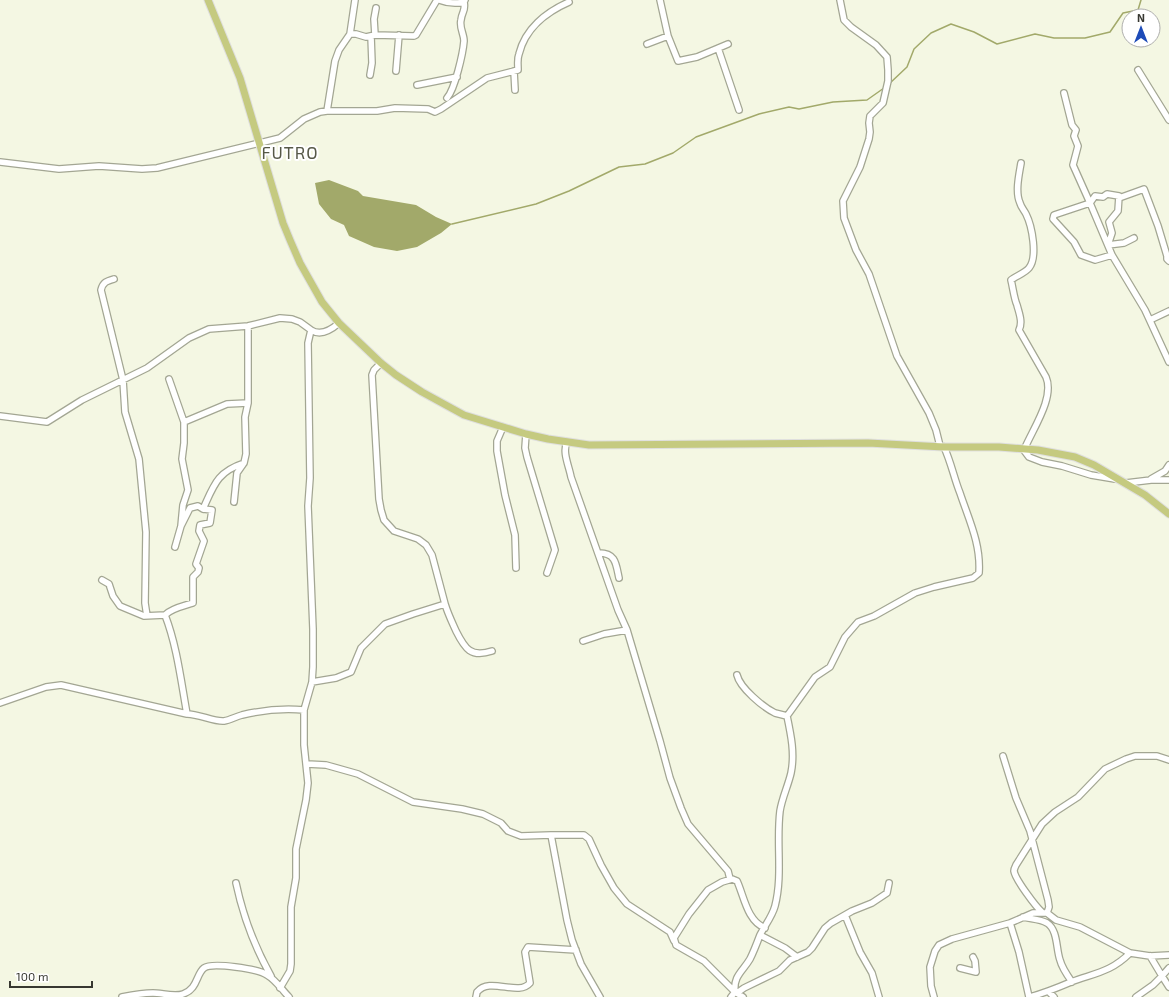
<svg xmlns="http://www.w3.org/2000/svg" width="1169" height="997" viewBox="0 0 1169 997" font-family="'Exo 2',sans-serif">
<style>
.water{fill:#a2a96a}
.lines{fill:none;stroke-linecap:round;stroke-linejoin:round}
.stream{stroke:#a2a96a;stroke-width:1.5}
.minor-casing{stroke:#a3a693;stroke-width:8}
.major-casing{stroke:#dfdfde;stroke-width:9}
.minor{stroke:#fff;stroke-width:5.5}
.major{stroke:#c5ca80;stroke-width:7}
.labels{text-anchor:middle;stroke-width:4;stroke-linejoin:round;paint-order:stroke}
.quarter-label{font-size:17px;letter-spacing:1px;fill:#565847;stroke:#fff}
</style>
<rect width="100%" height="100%" fill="#f4f7e3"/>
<!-- water -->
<path class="water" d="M329 180 358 191 363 196 416 205 436 217 452 224 441 233 417 247 397 251 374 247 349 236 344 225 331 219 319 204 315 183Z"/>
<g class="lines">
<!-- stream -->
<path class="stream" d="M889 84 907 67 914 49 931 33 951 24 974 32 997 44 1035 34 1054 38H1085L1110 32 1123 13 1138 10 1141 0
M452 224 536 204 569 191 619 167 645 164 673 153 696 137 759 114 789 107 799 109 833 102 867 100 884 88"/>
<defs>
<path id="minor" d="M439 0C447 3 456 4 464 2L465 0
M660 0 668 36 678 61 697 57 728 44
M840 0 844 20 851 27 876 45 887 57 888 70V81L883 103 870 116 869 123 870 132 869 139 860 167 843 201 844 218 856 250 869 274 897 356 929 413 936 430 940 446
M350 34H356L366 37 375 35 414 36 416 35 437 0
M375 35 374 19 376 8
M647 44 668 36
M718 48 739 110
M1138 70 1169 120
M396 71 399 35
M514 71 515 90
M370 75 372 63 371 36
M417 85 457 77
M1064 93 1072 125 1076 130 1074 136 1078 146 1073 165 1090 203 1054 215 1053 219 1074 242 1081 255 1095 260 1112 255 1090 203 1095 196 1103 197 1107 194 1119 196 1118 211 1109 222 1112 233 1108 245 1124 243 1134 238
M447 98C455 89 463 53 464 41 464 34 459 27 461 20 462 11 466 11 464 2
M327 111 335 61 339 50 350 34 355 0
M0 162 59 169 99 166 142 169 157 168 280 138 304 119 320 112 327 111H377L395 108 428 109 435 112 441 109 487 78 518 70C518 64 517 59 519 54 525 29 546 12 569 2
M1021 163C1019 175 1015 192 1020 203 1021 207 1024 210 1026 214 1032 226 1038 257 1029 268 1025 273 1016 276 1011 280 1013 288 1014 298 1017 305 1019 313 1023 322 1019 330L1046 377C1055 398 1032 430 1024 450
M1119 198 1144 189 1158 226 1167 256V259L1169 261
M1112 255 1145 310 1169 362
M114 279C107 281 103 282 101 290L123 380 125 412 139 459 146 532 145 603 147 616
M1150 320 1169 311
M169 379 184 422
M248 403V326
M0 416 47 422 82 400 147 368 189 338 209 329 248 326 280 318 292 319 300 322 311 330
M503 427 497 441V451L505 495 515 535 516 568
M526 434 525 448 527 457 555 550 547 573
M567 442C562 452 569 466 571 477L618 610 627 630 604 634 583 641
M1023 449 1029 457 1042 462 1062 466 1091 475 1115 479
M1151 479 1165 471 1169 465
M1126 483 1151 480H1169
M203 509 198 506 190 508 181 526 183 505 188 490 182 459 184 443V422L227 404 248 403 245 417 246 454 244 463
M175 547 181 526
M599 553C616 553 616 564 619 578
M102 580 109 584 113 596 120 606 144 616 165 615
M445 604C448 614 452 622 456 631 465 649 471 658 492 651
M627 630 660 741 670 778 681 808 688 824 728 871 730 879
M737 675C740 688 763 707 775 713 779 714 783 715 787 716L815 677 830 667 845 637 858 622 874 616 915 593 934 587 973 578 979 573C981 544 969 520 960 493 954 478 951 462 944 447
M312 682 336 678 351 672 361 648 385 624 413 614 445 604 432 555 426 545 418 539 394 531 384 520 381 510 379 499 372 375 374 370 381 363
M0 703 46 687 61 685 187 714C199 714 214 722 224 721 230 720 235 717 242 715 263 710 281 708 304 710
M187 714C181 681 177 646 165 615 172 608 184 606 193 603V577L198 572 199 568 196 564 204 541 199 531 200 525 210 523 212 510 203 509C214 485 217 472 244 463L237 473 234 502
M1003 756 1016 798 1030 831 1048 900 1049 907 1047 913
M307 764 326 765 358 774 413 802 462 809 483 814 501 823 508 831 521 836 551 835 567 920 572 940 581 964 600 997
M551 835H584L589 839 601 865 614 888 627 904 670 932 674 941
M236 883C243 916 254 946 271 976
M1042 912C1036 907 1015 879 1014 871 1014 869 1015 867 1016 865L1042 824 1055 812 1078 797 1105 769 1126 759 1135 756H1157L1169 760
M845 915 860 952 872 973 879 997
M1023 917C1030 919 1040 919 1047 923 1058 930 1056 949 1060 960 1062 968 1067 975 1072 982
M1010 923 1019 952 1029 997
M760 935C765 925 772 917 775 906 783 875 776 843 780 811 782 798 788 786 791 773 795 754 791 735 787 716
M960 968 976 972 975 961 973 957
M1169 968 1162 976 1169 987
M280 988 290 971 291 964V907L296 878V849L306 800 308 783 304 745V710L312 682 313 667V629L308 506 310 478 308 343 311 330C320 336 331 330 339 323
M1049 992 1054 997
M737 993 744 988 779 971 790 960 808 952 812 948 825 928 831 923 852 911 872 903 887 893 889 883
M122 997C132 995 142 993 153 993 162 993 174 997 183 994 198 989 196 974 204 968 212 962 259 969 267 975 276 980 282 990 289 997
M476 997 477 992C490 976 518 997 530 983L525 952 528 947 576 950
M731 997 735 992C733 976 743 971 750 959 754 951 757 943 760 935L785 948 797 957
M743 997 735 992 704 961 676 945 674 938 689 914 708 890 722 882 732 879 737 881C744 896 747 921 765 928
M934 997 931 986 930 967 935 951 939 945 952 939 1010 923 1033 913H1047L1056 920 1080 927 1130 953 1150 956 1169 955
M1030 997C1044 993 1057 988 1071 982 1095 973 1111 972 1130 953
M1136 997 1153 985 1162 976 1150 956"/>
<path id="major" d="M208 0 240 78 283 223 290 240 300 263 322 302 339 323 381 363 396 375 422 392 464 415 526 434 548 439 589 445 868 443 944 447H999L1038 450 1075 457 1094 465 1145 495 1169 514"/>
</defs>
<!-- minor casing -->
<use href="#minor" class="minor-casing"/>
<!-- major casing -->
<use href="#major" class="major-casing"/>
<!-- minor -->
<use href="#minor" class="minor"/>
<!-- major -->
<use href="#major" class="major"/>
</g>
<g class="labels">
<!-- quarter labels -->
<g class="quarter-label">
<text x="290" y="159">FUTRO</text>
</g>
</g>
<!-- north arrow -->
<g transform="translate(1141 28)"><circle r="19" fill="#ffffff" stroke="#afafad"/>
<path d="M0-3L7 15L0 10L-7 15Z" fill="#1d4bb8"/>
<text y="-6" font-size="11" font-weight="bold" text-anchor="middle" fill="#373831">N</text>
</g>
<!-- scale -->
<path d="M10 981v6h82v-6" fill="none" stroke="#373831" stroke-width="2"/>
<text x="16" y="981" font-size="12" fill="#373831" stroke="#ffffff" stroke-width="3" paint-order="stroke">100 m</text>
</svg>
